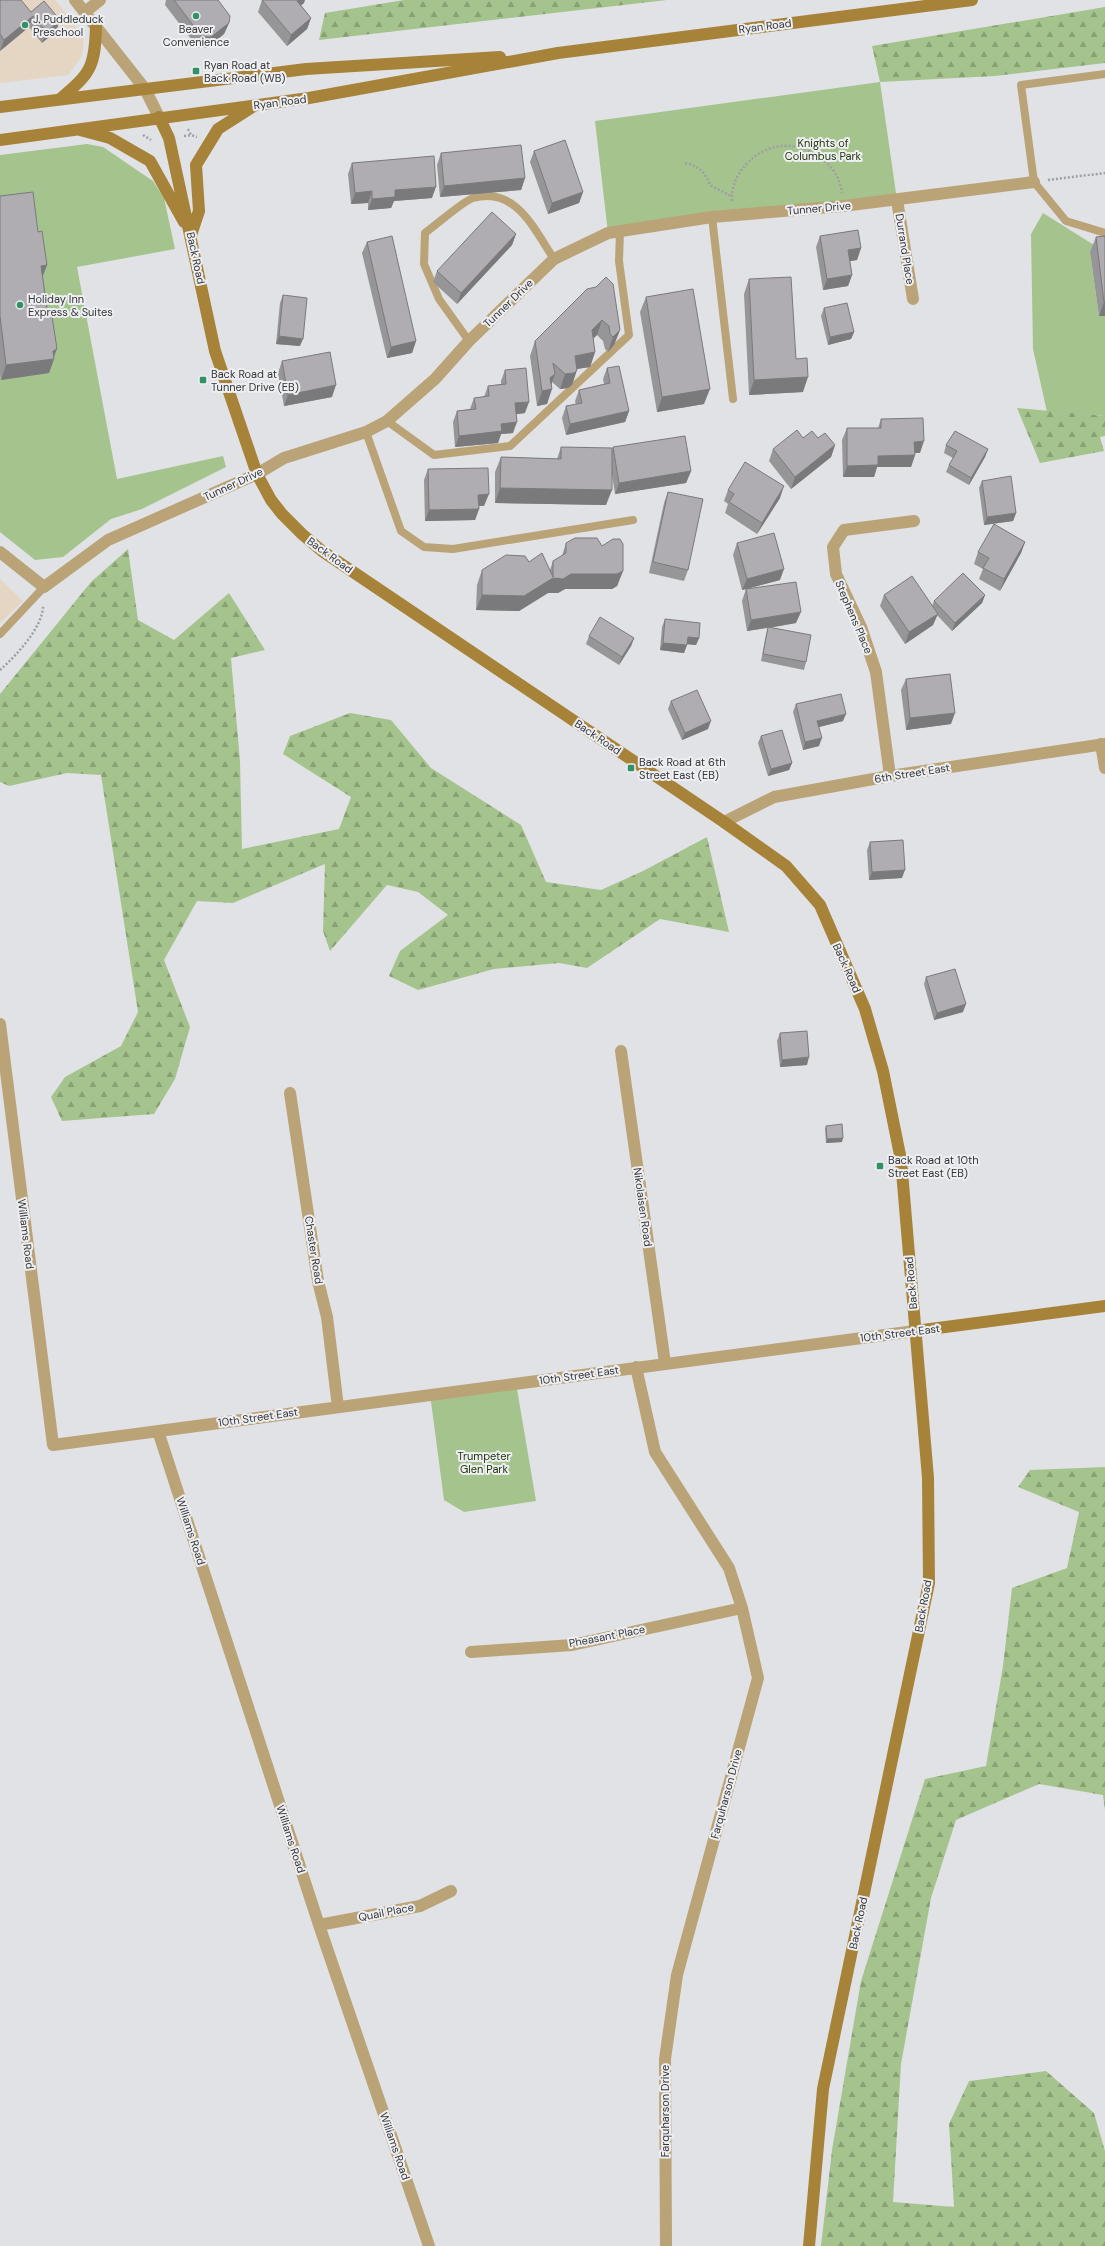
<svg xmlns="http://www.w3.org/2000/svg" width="1105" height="2246" viewBox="0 0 1105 2246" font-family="'DM Sans',sans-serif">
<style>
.commercial{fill:#e5d5c3}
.green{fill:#a5c48d}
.forest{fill:url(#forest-firs)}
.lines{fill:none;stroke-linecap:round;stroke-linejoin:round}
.path{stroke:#9e9fa2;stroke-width:2.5;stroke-dasharray:2 2;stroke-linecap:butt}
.lane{stroke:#baa376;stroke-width:8}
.street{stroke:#baa376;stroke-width:12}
.secondary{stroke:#a68339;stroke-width:12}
.wall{fill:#969598}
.shaded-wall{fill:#7a797c}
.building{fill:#afadb1;stroke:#7a797c}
.poi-dot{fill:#339168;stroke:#eeeff2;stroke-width:1.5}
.labels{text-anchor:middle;stroke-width:4;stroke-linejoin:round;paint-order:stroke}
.poi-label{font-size:11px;fill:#353537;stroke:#eeeff2;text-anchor:start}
.street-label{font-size:11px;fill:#353537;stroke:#eeeff2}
.park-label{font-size:11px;fill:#22370c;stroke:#eeeff2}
</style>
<defs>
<pattern id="forest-firs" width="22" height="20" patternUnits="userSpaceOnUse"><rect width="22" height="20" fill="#a5c48d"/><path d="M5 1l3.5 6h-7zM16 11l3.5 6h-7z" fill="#87a074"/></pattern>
</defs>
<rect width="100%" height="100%" fill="#e1e2e5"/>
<!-- commercial -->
<path class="commercial" d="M0 0H55L84 36 82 56 68 75 0 83Z
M0 579 23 601 0 623Z"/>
<!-- green -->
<path class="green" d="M880 82 897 200 608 233 595 121Z
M87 144 103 147 153 181 164 198 175 249 77 267 117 479 223 456 226 467 142 509 111 519 63 557 35 560 0 532V155Z
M1043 213 1094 245 1090 252 1099 316H1105V416L1047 412 1033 349 1031 234Z
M516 1383 536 1501 464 1512 444 1500 430 1394Z"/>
<!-- forest -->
<path class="forest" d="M404 0H667L319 40 325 13Z
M1105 7V63L995 76 880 82 872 46Z
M1017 408 1105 416V436L1100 437 1104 451 1040 463Z
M128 549 138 620 174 640 229 593 265 650 231 658 240 761 242 849 339 829 351 797 283 754 290 736 350 713 391 720 431 768 521 825 546 882 601 890 643 871 707 837 729 932 660 919 587 968 559 963 494 969 418 990 389 976 400 951 448 915 418 892 387 885 330 951 323 931 325 864 233 903 197 901 164 960 190 1027 175 1079 154 1114 62 1121 51 1097 65 1077 121 1046 138 1012 101 775 67 773 9 786 0 782V694L91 582Z
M1105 1467V1810L1103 1795 1039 1784 956 1820 931 1898 901 2064 893 2202 954 2207 949 2124 969 2081 1046 2071 1094 2113 1105 2151V2246H821L832 2150 861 1981 925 1779 986 1766 1003 1666 1012 1588 1067 1568 1079 1512 1018 1487 1030 1470Z"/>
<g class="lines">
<!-- path -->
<path class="path" d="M188 129 191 135 197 137
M143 135 151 140
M184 136 191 135
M685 163C699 166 705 172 710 185L731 196
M1048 180 1105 173
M732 201C730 174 756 147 783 146 810 144 839 165 842 193
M0 670C16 656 43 627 43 606"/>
<!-- lane -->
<path class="lane" d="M1105 74 1021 85 1034 182 1066 221 1105 233
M712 217 733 399
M469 341 439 299 424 264 425 233C435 226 463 201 473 198 516 186 534 229 554 259
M387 421 434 455 510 446 629 335 619 261 620 231
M366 432 401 531 424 547 453 549 633 520
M0 634 44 587"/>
<!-- street -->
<path class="street" d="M75 0 145 89 159 117
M85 12 100 0
M897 200 913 299
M0 552 44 587 108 540 257 474 284 458 366 432 387 421 435 379 469 341 554 259 608 233 712 217 843 206 1034 182
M1101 744 1105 768
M890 776 876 672 861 627 836 574 833 547 844 530 914 521
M724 822 774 797 890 776 1105 744
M0 1024 53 1445 915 1331
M621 1051 665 1363
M290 1093 318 1281 327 1317 338 1407
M636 1367 655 1452 729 1568 742 1608 758 1678 677 1975 665 2059 666 2246
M158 1431 319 1925 429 2246
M471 1652 572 1645 742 1608
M319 1925 420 1906 451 1891"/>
<!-- secondary -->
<path class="secondary" d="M60 99C91 73 95 67 96 26
M0 107 306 69 500 57
M159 117 169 138 215 351 257 474 271 500 282 514 302 534 322 551 724 822 786 866 820 905 865 1009 883 1071 901 1160 928 1478 929 1583 823 2089 809 2246
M80 130 110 138 150 161 184 222
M0 140 309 98 558 53 972 0
M191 235 199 211 196 165 218 129 254 106
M915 1331 1105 1306"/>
</g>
<!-- wall -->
<path class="wall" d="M0 0 31 12 60 20 56 31 42 43 29 27 0 51Z
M166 0H218L229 23 224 34 207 48H198L165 5Z
M262 0 304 3 301 5 311 18 307 29 287 46 258 12Z
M534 151 583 192 579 203 548 214 530 162Z
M441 153 525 178 521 190 440 197 437 165Z
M352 163 432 198 394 201 391 208 368 210V203L351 204 348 174Z
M0 196 38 232 47 265 43 276 54 359 49 373 1 380 0 373Z
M516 234 512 245 457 304 433 282 437 271Z
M820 236 861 248 857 260 850 261 852 275 848 286 823 290 816 247Z
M1105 236V316H1099L1090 252 1096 237Z
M367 242 416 341 412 353 387 358 362 253Z
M749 279 796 359 803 392 749 395 744 294Z
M587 289 620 330 614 345 608 352 605 349 603 341 597 335 593 338 595 352 590 367 577 369 572 385 568 388 560 389 552 382 547 404 537 406 530 356 535 341Z
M283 295 300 346 276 344 280 303Z
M646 297 704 404 657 412 640 312Z
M824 308 854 332 851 339 828 345 821 316Z
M282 361 332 397 284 406 278 373Z
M607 368 629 411 625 422 566 435 562 418 566 406 576 405 575 401 579 390 604 384 603 379Z
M505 370 525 413 516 414 513 433 501 434 498 443 455 447 453 422 457 411 470 409 474 398 484 397 488 386 501 384V381Z
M881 419 920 453H915V455L911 467H877L874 477H843L842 440 847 428H878Z
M803 438H818L835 445 831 457 791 489 769 461 773 449Z
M946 445 988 449 985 457 969 485 946 472 949 465 953 458 944 453Z
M561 447 612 450 613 447 691 471 686 483 615 494 612 475 606 505 495 503V472L501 457 557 459Z
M428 469 484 506H479V509L475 520 425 521 424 480Z
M982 481 1016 513 1013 521 984 525 979 488Z
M728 490 780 498 757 534 725 513 728 504 724 501Z
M668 492 688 570 684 581 649 573 664 503Z
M1025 542 1021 553 1000 591 979 579 983 569 974 564 978 552Z
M566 543 602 546 623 571 617 586 612 589H565L558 593H548L519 611 476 610 477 585 482 570 529 562 550 570 553 561 562 556Z
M737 543 780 580 742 590 733 555Z
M746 589 796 623 770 628 806 662 804 670 761 661 766 635 768 628 747 631 742 601Z
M884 595 932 606 934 601 985 595 982 603 952 631 937 615 933 625 905 644 880 606Z
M665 619 699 638 696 645 687 644 684 653 660 650 662 627Z
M589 636 634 638 631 646 619 665 586 644Z
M906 679 951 724 906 730 901 690Z
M671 701 708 729 682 740 668 709Z
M796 704 843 721 819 727V746L803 750 793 712Z
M761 736 792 763 789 770 768 776 758 743Z
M870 842 902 878 869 880 867 850Z
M926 977 963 1012 934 1020 924 984Z
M780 1033 807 1065 780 1067 777 1041Z
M826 1126 842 1142 826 1143 825 1129Z"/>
<!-- shaded-wall -->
<path class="shaded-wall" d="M298 0H305L304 3 293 12 297 1Z
M33 16 29 27 0 51 4 40Z
M311 18 307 29 287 46 291 35Z
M60 20 56 31 42 43 47 32Z
M229 23 224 34 207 48H198L202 37Z
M525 178 521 190 440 197 444 186Z
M436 187 432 198 394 201 391 208 368 210 372 199 395 190Z
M372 191 368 203 351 204 355 193Z
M583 192 579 203 548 214 552 203Z
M516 234 512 245 457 304 461 293Z
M861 248 857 260 844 262 848 250Z
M47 265 41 280V266Z
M852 275 848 286 823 290 827 279Z
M1105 301V316H1099L1104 302Z
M602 320 597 335 587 345 592 330Z
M620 330 614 345 608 352 613 337Z
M854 332 851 339 828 345 830 337Z
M279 336 303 339 300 346 276 344Z
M416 341 412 353 387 358 391 347Z
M57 349 53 359H54L49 373 1 380 6 365 53 351Z
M595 352 590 367 570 370 575 356Z
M577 370 572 385 568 388 560 389 565 374Z
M555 374 550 388 552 389 547 404 537 406 542 391 550 378Z
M808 377 803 392 749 395 754 380Z
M336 385 332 397 284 406 288 395Z
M710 389 704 404 657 412 662 397Z
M529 402 525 413 511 415 515 403Z
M629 411 625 422 566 435 570 424Z
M517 422 513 433 501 434 498 443 455 447 459 436 501 424Z
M924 441 920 453H910L914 442Z
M835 445 831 457 791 489 795 477Z
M988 449 985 457 969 485 971 478Z
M915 455 911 467H877L874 477H843L847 466 878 456Z
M691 471 686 483 615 494 619 483Z
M784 486 780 498 757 534 762 523Z
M500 488 612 490 606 505 495 503Z
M489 494 484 506H474L478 495Z
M479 509 475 520 425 521 429 510Z
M1016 513 1013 521 984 525 987 517Z
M1025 542 1021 553 1000 591 1004 579Z
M784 569 780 580 742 590 747 579Z
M623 571 617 586 612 589H565L558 593H548L519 611 476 610 482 595 571 574Z
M985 595 982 603 952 631 955 623Z
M801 612 796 623 747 631 751 620Z
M938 614 933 625 905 644 909 632Z
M688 637 699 638 696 645 685 644Z
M634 638 631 646 619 665 622 657Z
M663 643 687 645 684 653 660 650Z
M955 713 951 724 906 730 910 718Z
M846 714 843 721 815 728 817 721Z
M711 721 708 729 682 740 685 733Z
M822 738 819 746 803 750 805 742Z
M792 763 789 770 768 776 771 769Z
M905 870 902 878 869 880 872 872Z
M966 1004 963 1012 934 1020 937 1013Z
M809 1057 807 1065 780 1067 782 1060Z
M843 1138 842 1142 826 1143 827 1139Z"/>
<!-- building -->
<path class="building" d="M0 0H21L31 12 44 1 60 20 47 32 33 16 4 40 0 34Z
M174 0H218L230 16 229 23 211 37H202Z
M262 0H298L297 1 311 18 291 35Z
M565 140 583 192 552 203 534 151Z
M521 145 525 178 444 186 441 153Z
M434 156 436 187 395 190V197L372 199V191L355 193 352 163Z
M33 192 38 232 42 231 47 265 41 266 48 316H52L57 349 53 351 54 359 6 365 0 316V196Z
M492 212 516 234 461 293 437 271Z
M858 230 861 248 848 250 852 275 827 279 820 236Z
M392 236 416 341 391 347 367 242Z
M1105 236V301L1104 302 1096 237Z
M606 277 613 284 620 330 613 337 610 334 609 326 602 320 592 330 595 352 575 356 577 370 574 373 565 374 553 363 555 374 550 378 552 389 542 391 535 341 587 289 596 287Z
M791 277 796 359 807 358 808 377 754 380 749 279Z
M693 289 710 389 662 397 646 297Z
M283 295 307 298 303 339 279 336Z
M847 303 854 332 830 337 824 308Z
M330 352 336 385 288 395 282 361Z
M619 366 629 411 570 424 566 406 582 403 579 390 610 383 607 368Z
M526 368 529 402 515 403 517 422 501 424 502 431 459 436 457 411 476 409 474 398 489 396 488 386 506 384 505 370Z
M923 418 924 441 914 442 915 455 878 456V465L847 466V428H881V419Z
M797 430 803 438 812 431 818 438 825 433 835 445 795 477 773 449Z
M955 431 988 449 971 478 949 465 957 451 946 445Z
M685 436 691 471 619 483 613 447Z
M561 447 612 448V490L500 488 501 457 561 459Z
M745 462 784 486 762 523 729 502 734 494 728 490Z
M488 468 489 494 478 495 479 509 429 510 428 469Z
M1011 476 1016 513 987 517 982 481Z
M668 492 703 499 688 570 653 562Z
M994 524 1025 542 1004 579 983 568 989 558 978 552Z
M774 533 784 569 747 579 737 543Z
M575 538H597L602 546 613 539H620L623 544V571L617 574H571L563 579 553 578 524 596 482 595V570L506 555 525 556 529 562 542 553 553 577V561L566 553V543Z
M963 573 985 595 955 623 934 601Z
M912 576 938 614 909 632 884 595Z
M796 582 801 612 751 620 746 589Z
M600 617 634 638 622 657 589 636Z
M665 619 700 623 699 638 688 637 687 645 663 643Z
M768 627 811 635 806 662 763 654Z
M950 674 955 713 910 718 906 679Z
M697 690 711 721 685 733 671 701Z
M841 694 846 714 817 721 822 738 805 742 796 704Z
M782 730 792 763 771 769 761 736Z
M903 840 905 870 872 872 870 842Z
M955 969 966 1004 937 1013 926 977Z
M807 1031 809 1057 782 1060 780 1033Z
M842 1124 843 1138 827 1139 826 1126Z"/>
<!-- markers -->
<g class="poi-dot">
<circle cx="196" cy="16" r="4"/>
<circle cx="25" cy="25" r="4"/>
<rect x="192" y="67" width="8" height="8" rx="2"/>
<circle cx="20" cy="305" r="4"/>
<rect x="199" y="376" width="8" height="8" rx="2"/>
<rect x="627" y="764" width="8" height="8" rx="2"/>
<rect x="876" y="1162" width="8" height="8" rx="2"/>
</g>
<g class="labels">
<!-- poi labels -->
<g class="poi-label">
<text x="33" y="23">J. Puddleduck<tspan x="33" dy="13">Preschool</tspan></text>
<text x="196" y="33" text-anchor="middle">Beaver<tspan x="196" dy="13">Convenience</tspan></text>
<text x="204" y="69">Ryan Road at<tspan x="204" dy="13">Back Road (WB)</tspan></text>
<text x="28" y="303">Holiday Inn<tspan x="28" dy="13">Express &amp; Suites</tspan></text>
<text x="211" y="378">Back Road at<tspan x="211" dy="13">Tunner Drive (EB)</tspan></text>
<text x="639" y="766">Back Road at 6th<tspan x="639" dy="13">Street East (EB)</tspan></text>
<text x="888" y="1164">Back Road at 10th<tspan x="888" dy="13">Street East (EB)</tspan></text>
</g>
<!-- street labels -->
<g class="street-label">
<text transform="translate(765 26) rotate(-7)" y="4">Ryan Road</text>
<text transform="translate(280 102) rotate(-7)" y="4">Ryan Road</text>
<text transform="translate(819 208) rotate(-5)" y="4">Tunner Drive</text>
<text transform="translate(905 249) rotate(81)" y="4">Durrand Place</text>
<text transform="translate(196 258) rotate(78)" y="4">Back Road</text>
<text transform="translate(508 303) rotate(-44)" y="4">Tunner Drive</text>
<text transform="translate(233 484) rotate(-25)" y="4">Tunner Drive</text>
<text transform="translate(330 555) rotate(36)" y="4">Back Road</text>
<text transform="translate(854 617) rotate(67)" y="4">Stephens Place</text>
<text transform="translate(598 737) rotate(34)" y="4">Back Road</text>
<text transform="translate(912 773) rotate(-9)" y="4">6th Street East</text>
<text transform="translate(847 968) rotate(66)" y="4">Back Road</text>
<text transform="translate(643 1207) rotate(82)" y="4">Nikolaisen Road</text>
<text transform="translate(26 1234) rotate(83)" y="4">Williams Road</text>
<text transform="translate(314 1250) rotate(81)" y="4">Chaster Road</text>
<text transform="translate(911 1283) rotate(-95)" y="4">Back Road</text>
<text transform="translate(900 1333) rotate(-7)" y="4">10th Street East</text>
<text transform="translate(579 1375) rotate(-8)" y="4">10th Street East</text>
<text transform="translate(258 1417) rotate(-8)" y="4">10th Street East</text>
<text transform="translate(191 1531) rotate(72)" y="4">Williams Road</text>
<text transform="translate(923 1606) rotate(-80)" y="4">Back Road</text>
<text transform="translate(607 1636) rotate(-11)" y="4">Pheasant Place</text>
<text transform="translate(726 1794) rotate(-75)" y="4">Farquharson Drive</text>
<text transform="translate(291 1839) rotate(72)" y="4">Williams Road</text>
<text transform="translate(386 1912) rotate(-11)" y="4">Quail Place</text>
<text transform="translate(858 1923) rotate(-78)" y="4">Back Road</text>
<text transform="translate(665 2111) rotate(-90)" y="4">Farquharson Drive</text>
<text transform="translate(395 2146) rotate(71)" y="4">Williams Road</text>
</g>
<!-- park labels -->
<g class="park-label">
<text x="823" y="147">Knights of<tspan x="823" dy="13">Columbus Park</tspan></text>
<text x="484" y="1460">Trumpeter<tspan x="484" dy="13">Glen Park</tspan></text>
</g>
</g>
</svg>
